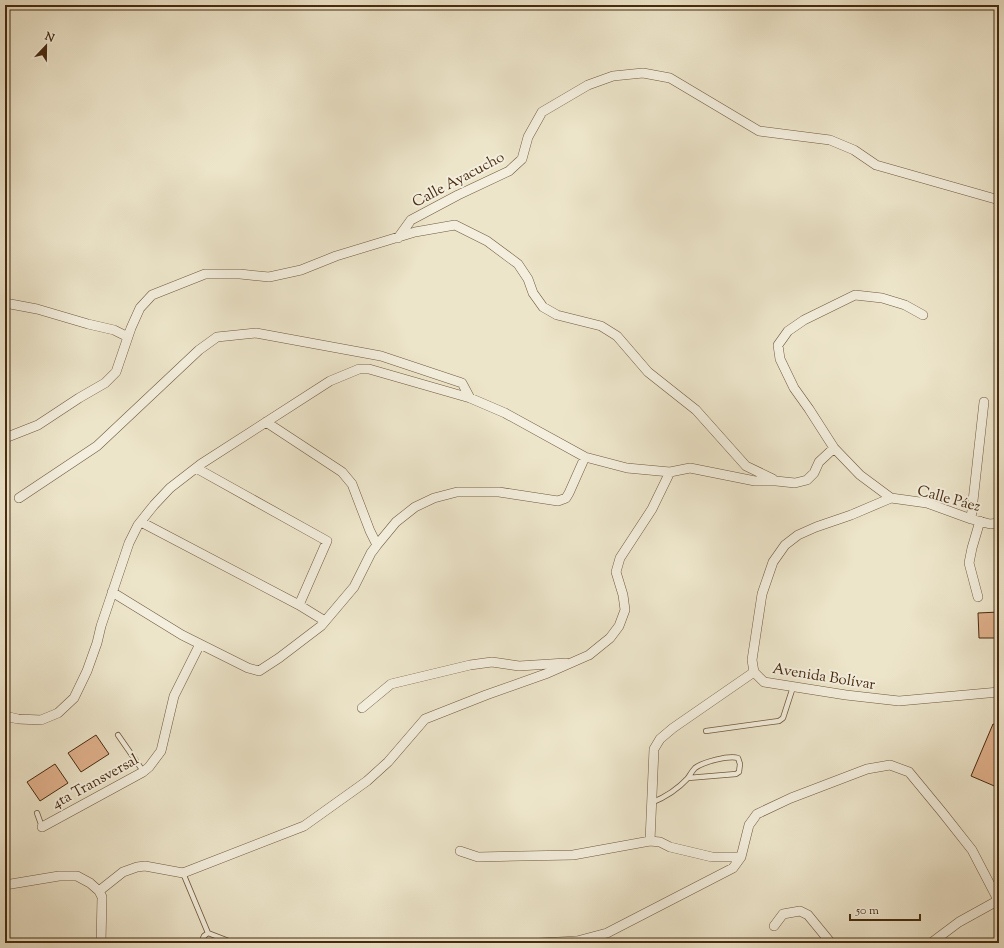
<svg xmlns="http://www.w3.org/2000/svg" width="1004" height="948" viewBox="0 0 1004 948" font-family="'Sorts Mill Goudy',serif">
<style>
.building{fill:#e1b28d;stroke:#472a0e}
.lines{fill:none;stroke-linecap:round;stroke-linejoin:round}
.lane-casing{stroke:#70593d;stroke-width:6}
.street-casing{stroke:#70593d;stroke-width:10}
.lane{stroke:#f3eedd;stroke-width:4.5}
.street{stroke:#f3eedd;stroke-width:9}
.labels{text-anchor:middle;stroke-width:4;stroke-linejoin:round;paint-order:stroke}
.street-label{font-size:15px;fill:#472a0e;stroke:#f3eedd}
</style>
<rect width="100%" height="100%" fill="#ede5ca"/>
<filter id="stains"><feTurbulence type="fractalNoise" baseFrequency=".005" numOctaves="4"/><feColorMatrix values="0 0 0 0 .2 0 0 0 0 .09 0 0 0 0 .02 0 0 0 .5 -.17"/></filter>
<radialGradient id="worn" r=".72"><stop offset=".6" stop-color="#630" stop-opacity="0"/><stop offset="1" stop-color="#630" stop-opacity=".3"/></radialGradient>
<!-- building -->
<path class="building" d="M999 612V638H979L978 613Z
M993 724 999 726V788L971 776Z
M96 735 109 754 81 772 68 753Z
M55 764 68 783 40 801 27 782Z"/>
<g class="lines">
<defs>
<path id="lane" d="M706 731 779 721 783 718 793 687
M118 735 143 771
M651 803C666 797 677 790 688 778 690 775 692 771 695 768 703 762 729 755 738 758L740 764 739 772 736 774 688 778
M37 813 42 827
M183 873 208 933 234 943
M201 943 204 936 208 933"/>
<path id="street" d="M398 238 411 220 458 195 509 171 522 159 528 137 542 112 588 85 613 76 643 73 670 78 759 131 830 140 854 150 876 165 999 200
M5 303 37 309 88 324 114 330 128 337
M923 315 905 305 882 298 855 295 804 320 788 331 778 345 780 359 794 388 809 409 834 448 860 475 891 498 927 503 971 519 990 524 999 523
M266 422 342 472 352 484 370 531 377 545
M5 438 38 425 79 398 105 383 116 372 131 328 140 308 152 295 205 274H240L269 277 301 270 336 256 415 232 455 225 487 241 518 264 528 279 533 293 543 307 557 315 601 326 617 336 648 372 696 410 746 466 773 479
M196 468 327 541 299 605
M19 498 97 446 199 350 217 337 256 333 381 356 462 383 470 398
M891 498 851 515 816 527 798 535 785 545 773 562 762 594 752 660 754 672 764 682 846 695 899 701 999 692
M971 519 984 402
M141 522 299 605 325 621
M112 592 182 635 248 668 259 671 279 658 321 626 354 587 371 553 377 545 396 522 415 507 434 498 457 492H499L558 501 566 498 569 493 585 457
M978 597 969 563 972 548 980 521
M754 672 673 728 660 739 654 749 650 841 660 842 670 847 712 857H741L749 825 757 814 791 798 867 769 890 765 909 772 942 812 972 850 996 896 997 901 999 902
M362 708 391 684 470 665 492 662 519 666 566 663
M5 716 18 719 41 720 58 713 74 698 87 671 97 643 101 626 129 543 138 525 154 505 170 488 201 464 330 381 359 369H369L470 398 505 413 585 457 627 468 670 472 690 468 755 481H776L795 483 807 480 814 473 819 462 834 448
M42 827 143 772 149 767 161 751 174 696 200 644
M460 851 478 857 573 855 650 841
M5 885 59 876H77L90 883 99 891 102 897 101 943
M99 891 123 872 137 867 145 866 183 873 304 826 367 781 388 762 425 719 486 695 548 673 589 655 610 638 619 626 625 610 623 595 616 572 620 558 652 509 670 472
M774 926 783 914 800 911 808 915 831 943
M539 943 577 941 607 933 733 868 741 857
M931 943 959 922 997 901"/>
</defs>
<!-- lane casing -->
<use href="#lane" class="lane-casing"/>
<!-- street casing -->
<use href="#street" class="street-casing"/>
<!-- lane -->
<use href="#lane" class="lane"/>
<!-- street -->
<use href="#street" class="street"/>
</g>
<g class="labels">
<!-- street labels -->
<g class="street-label">
<text transform="translate(458 179) rotate(-28)" y="5">Calle Ayacucho</text>
<text transform="translate(949 498) rotate(15)" y="5">Calle Páez</text>
<text transform="translate(824 676) rotate(9)" y="5">Avenida Bolívar</text>
<text transform="translate(95 781) rotate(-29)" y="5">4ta Transversal</text>
</g>
</g>
<!-- margin -->
<rect width="1004" height="948" fill="none" stroke="#ede5ca" stroke-width="20"/>
<rect x="6" y="6" width="992" height="936" fill="none" stroke="#472a0e" stroke-width="2"/>
<rect x="10" y="10" width="984" height="928" fill="none" stroke="#472a0e"/>
<!-- north arrow -->
<g transform="translate(46 46) rotate(22)" stroke="#f3eedd" stroke-width="3" paint-order="stroke">
<path d="M0-3L7 15L0 10L-7 15Z" fill="#472a0e"/>
<text y="-6" font-size="11" font-weight="bold" text-anchor="middle" fill="#472a0e">N</text>
</g>
<!-- scale -->
<path d="M850 914v6h70v-6" fill="none" stroke="#472a0e" stroke-width="2"/>
<text x="856" y="914" font-size="12" fill="#472a0e" stroke="#f3eedd" stroke-width="3" paint-order="stroke">50 m</text>
<rect width="100%" height="100%" filter="url(#stains)"/>
<rect width="100%" height="100%" fill="url(#worn)"/>
</svg>
